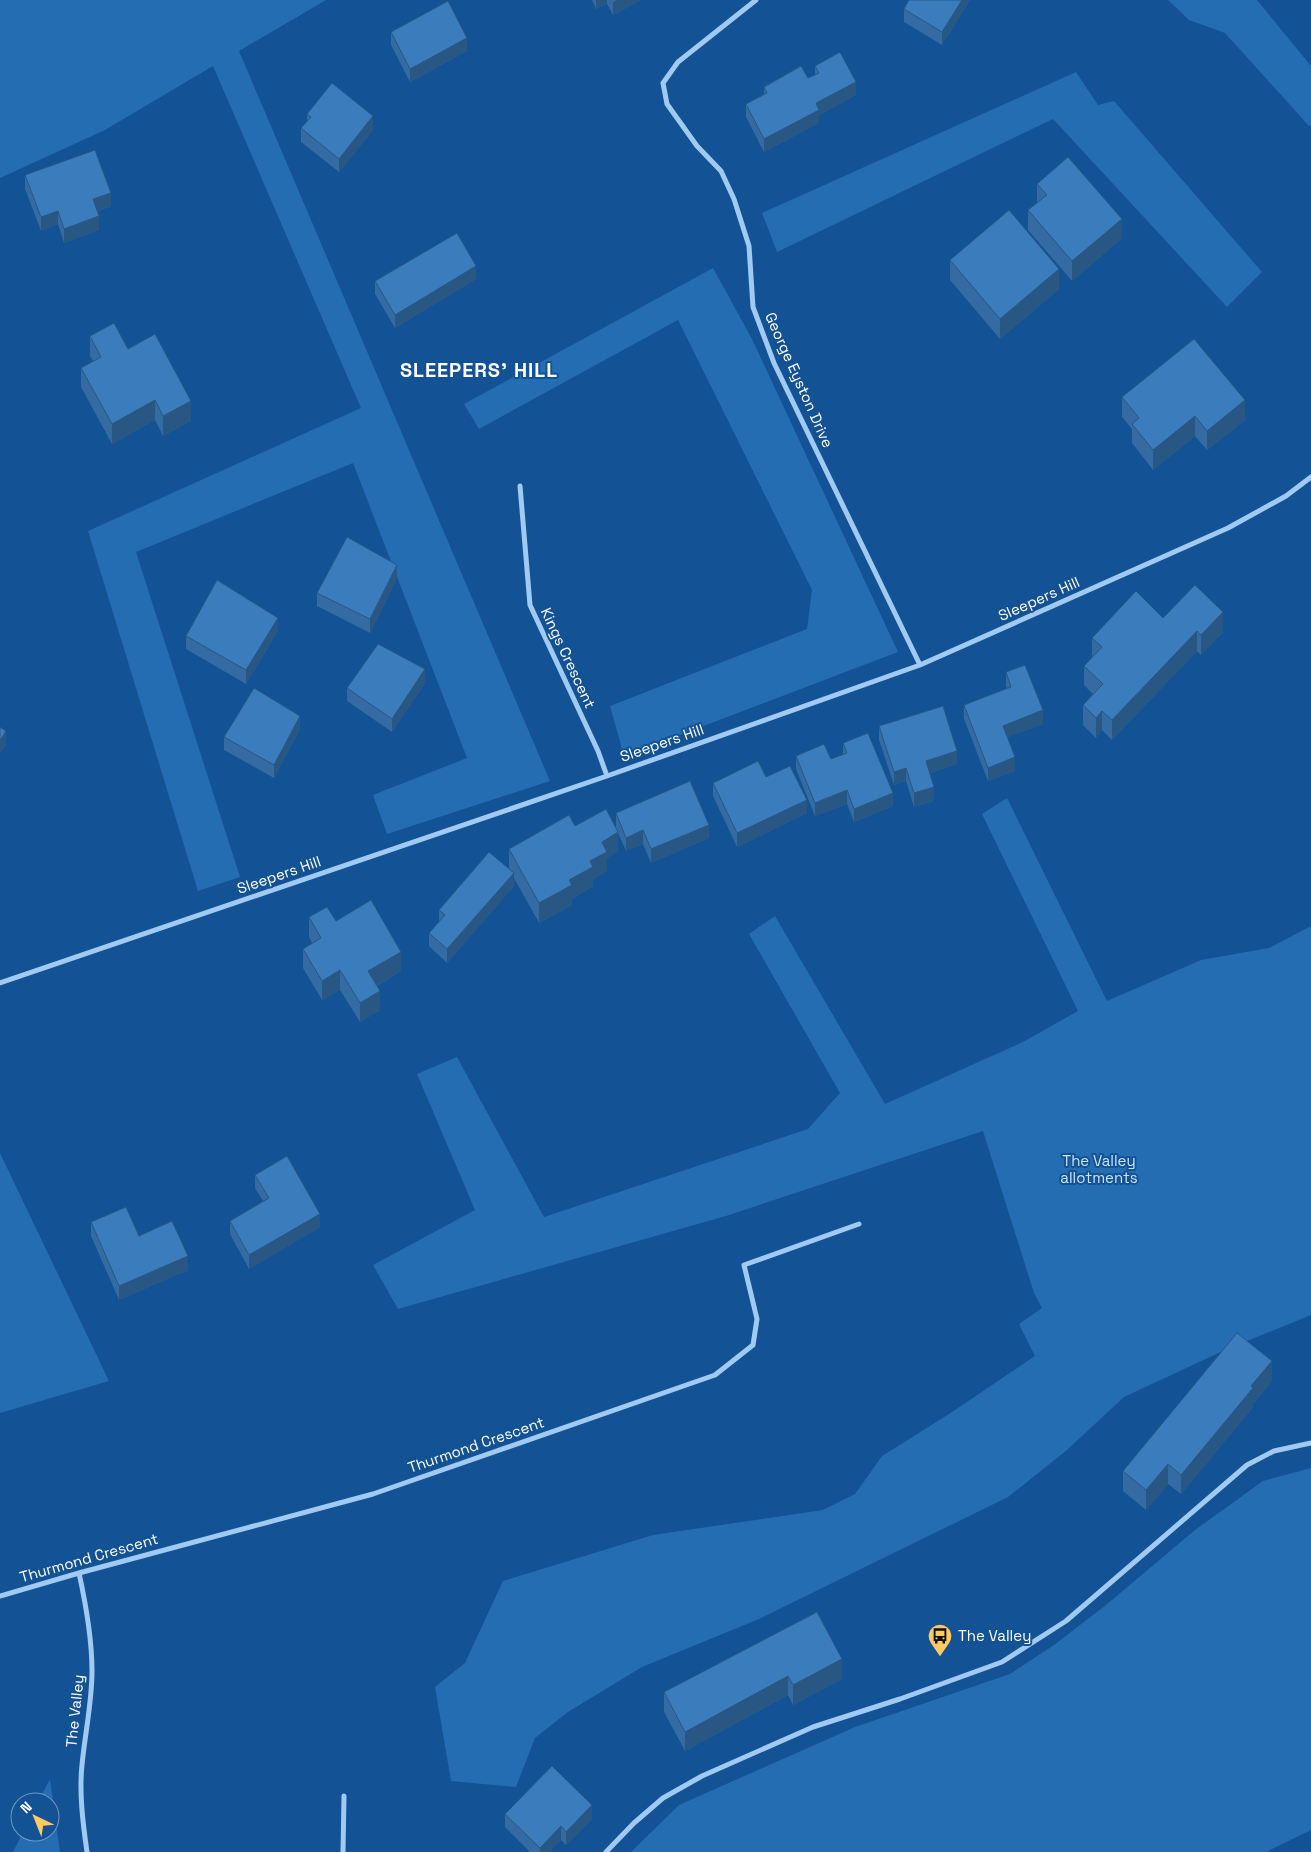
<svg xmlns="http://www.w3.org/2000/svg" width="1311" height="1852" viewBox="0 0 1311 1852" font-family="'Space Grotesk',sans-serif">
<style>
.green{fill:#246db3}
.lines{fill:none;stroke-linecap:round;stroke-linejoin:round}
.street{stroke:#a1caf2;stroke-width:5}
.wall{fill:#336ba2}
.shaded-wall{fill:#295784}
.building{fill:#3b7cbc;stroke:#295784}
.labels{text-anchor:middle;stroke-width:4;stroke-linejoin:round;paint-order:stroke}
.street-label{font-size:15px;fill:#fff;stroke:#135294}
.park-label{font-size:15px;fill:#c8e3fd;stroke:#135294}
.poi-label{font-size:15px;fill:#fff;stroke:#135294;text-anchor:start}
.district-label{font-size:20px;font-weight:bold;letter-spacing:1px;fill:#fff;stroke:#135294}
</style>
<rect width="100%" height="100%" fill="#135294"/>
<!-- green -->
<path class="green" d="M0 0H326L239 51 550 781 387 834 373 795 467 758 353 463 136 552 240 877 198 891 88 531 361 408 213 66 105 130 0 178Z
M1168 0H1257L1311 66V124L1309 126 1225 33 1189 20Z
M1076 72 1098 105 1114 101 1262 272 1227 307 1053 119 777 252 762 213Z
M713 268 752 339 898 652 622 757 621 745 610 706 807 629 812 590 678 320 479 429 464 404Z
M1007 798 1107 1001 1201 960 1269 948 1311 926V1315L1225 1350 1124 1397 1067 1450 1008 1497 759 1619 642 1667 568 1712 535 1738 516 1787 451 1781 435 1687 465 1663 503 1581 653 1535 823 1510 855 1494 882 1456 949 1414 1035 1356 1019 1324 1042 1308 1034 1293 983 1131 726 1216 398 1309 373 1265 475 1210 417 1074 457 1057 544 1217 808 1129 840 1093 749 934 775 916 885 1104 1021 1043 1078 1011 982 814Z
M0 1153 109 1381 0 1413Z
M1311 1468V1830L1266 1852H631L679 1805 855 1727 1010 1674 1054 1645 1106 1605 1195 1530 1263 1481Z
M50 1779 60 1852H13L23 1832H50V1802H38Z"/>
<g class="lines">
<!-- street -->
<path class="street" d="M756 0 678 62 663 83 667 104 697 146 721 171 734 199 749 246 753 307 774 363 920 665
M520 486 530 605 598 751 607 776
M0 983 607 776 920 665 1228 528 1286 496 1311 477
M79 1573C86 1605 92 1637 92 1671 92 1703 85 1733 82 1765 79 1793 83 1824 87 1852
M0 1596 79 1573 373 1494 715 1375 753 1345 757 1319 744 1265 859 1224
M343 1852 344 1796
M606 1852 634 1823 663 1798 702 1776 813 1727 900 1699 1002 1662 1066 1621 1247 1465 1274 1451 1311 1443"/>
</g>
<!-- wall -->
<path class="wall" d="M592 0H641L613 15 607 4 596 9Z
M909 0H970L942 45 904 22V9Z
M391 32 467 51 410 82 391 45Z
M815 66 856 95 819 115V123L764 152 746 117V104L764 94V87L808 78 815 75Z
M307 114 373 130 339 172 301 142V128L307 122Z
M25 175 111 206 98 211 99 230 64 243 58 224 41 231 25 189Z
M1037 184 1122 238 1072 281 1028 230V210L1037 203Z
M950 260 1059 289 1000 339 950 280Z
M476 279 395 328 375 294V281Z
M90 336 128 349 191 421 163 436 155 420 112 444 81 387V368L93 361 90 356Z
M1122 397 1245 420 1207 450 1195 436 1153 470 1132 443V429L1122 417Z
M397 578 370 633 317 606V593Z
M1163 618 1223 632 1201 655 1197 651 1112 740 1102 730 1096 738 1083 725V705L1093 694 1084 685V666L1092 658V638Z
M278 631 246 684 186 649V636Z
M1006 672 1043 724 1007 737 1015 771 988 781 964 719V705L1007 688 1006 686Z
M425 683 392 732 347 701V688Z
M879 726 957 764 930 773 934 801 914 807 906 781 894 785 879 740Z
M300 729 274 778 224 750V737Z
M843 743 893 806 854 822 847 804 815 816 796 769V756L831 759 843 754Z
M766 777 807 813 737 847 713 796V783Z
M616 813 709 838 651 863 643 844 626 851 618 833V851L607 858V871L593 879V886L572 899V905L539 923 514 878V886L447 963 429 946V933L439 922V910L509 868V849L575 826H616Z
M309 917 336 921 401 971 377 986 380 1010 360 1022 340 990 322 1000 303 968V949L312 943 309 937Z
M255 1175 320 1227 249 1269 230 1234V1221L263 1201 255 1188Z
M91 1222 139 1236 188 1270 119 1300 91 1236Z
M1272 1381 1253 1404V1407L1181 1494 1168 1484 1146 1510 1123 1491V1471Z
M817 1612 842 1679 793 1705 788 1695 685 1751 664 1712V1692Z
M505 1814 592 1819 566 1845 561 1840 549 1852H530L505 1827Z"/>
<!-- shaded-wall -->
<path class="shaded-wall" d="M596 0H607V4L596 9Z
M617 0H641L613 15V2Z
M962 0H970L942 45V32Z
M467 38V51L410 82V69Z
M856 82V95L819 115V123L764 152V139L816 103Z
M373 116V130L339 172V159Z
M111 193V206L93 212V199Z
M58 211V224L41 231V217Z
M99 216V230L64 243V229Z
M1122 219V238L1072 281V261Z
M476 266V279L395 328V315Z
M1059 269V289L1000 339V319Z
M155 400V420L112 444V424Z
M1245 400V420L1207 450V431Z
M191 401V421L163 436V416Z
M1195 416V436L1153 470V450Z
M397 565V578L370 633V619Z
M1223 612V632L1201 655V635Z
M278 618V631L246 684V670Z
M1197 631V651L1112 740V720Z
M425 669V683L392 732V719Z
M1043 710V724L1003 739V726Z
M1102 711V730L1096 738V718Z
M300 716V729L274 778V765Z
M6 731V745L0 754V741Z
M957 751V764L926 774V761Z
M1015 757V771L988 781V768Z
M906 768V781L894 785V772Z
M934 787V801L914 807V793Z
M847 790V804L815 816V803Z
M893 793V806L854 822V809Z
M807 800V813L737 847V833Z
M709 825V838L651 863V849Z
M643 830V844L626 851V838Z
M618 832V851L607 858V871L593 879V886L572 899V905L539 923V903L569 880 590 861 602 842Z
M514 873V886L447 963V949Z
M401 952V971L368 991V971Z
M340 970V990L322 1000V981Z
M380 991V1010L360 1022V1003Z
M320 1214V1227L249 1269V1255Z
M188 1256V1270L119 1300V1286Z
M1272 1361V1381L1253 1404V1407L1181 1494V1475Z
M1168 1464V1484L1146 1510V1490Z
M842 1659V1679L793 1705V1685Z
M788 1676V1695L685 1751V1732Z
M592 1805V1819L566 1845V1832Z
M561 1826V1840L549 1852H540V1848Z"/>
<!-- building -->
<path class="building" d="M909 0H962L942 32 904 9Z
M448 1 467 38 410 69 391 32Z
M840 52 856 82 816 103 819 110 764 139 746 104 767 93 764 87 801 66 808 78 819 73 815 66Z
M332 83 373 116 339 159 301 128 311 117 307 114Z
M95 150 111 193 93 199 99 216 64 229 58 211 41 217 25 175Z
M1068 157 1122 219 1072 261 1028 210 1047 195 1037 184Z
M1009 210 1059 269 1000 319 950 260Z
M457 233 476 266 395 315 375 281Z
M114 323 128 349 155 334 191 401 163 416 155 400 112 424 81 368 101 357 90 336Z
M1194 339 1245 400 1207 431 1195 416 1153 450 1132 424 1139 418 1122 397Z
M347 537 397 565 370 619 317 593Z
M217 580 278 618 246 670 186 636Z
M1195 585 1223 612 1201 635 1197 631 1112 720 1102 711 1096 718 1083 705 1103 684 1084 666 1102 647 1092 638 1136 591 1163 618Z
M378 644 425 669 392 719 347 688Z
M1025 665 1043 710 1003 726 1015 757 988 768 964 705 1011 687 1006 672Z
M254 688 300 716 274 765 224 737Z
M943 706 957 751 926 761 934 787 914 793 906 768 894 772 879 726Z
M0 727 6 731 0 741Z
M868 733 893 793 854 809 847 790 815 803 796 756 824 744 831 759 847 753 843 743Z
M758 761 766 777 790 766 807 800 737 833 713 783Z
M690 781 709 825 651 849 643 830 626 838 616 813Z
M606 809 618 832 602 842 607 852 590 861 593 867 569 880 572 885 539 903 509 849 569 815 575 826Z
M489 852 514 873 447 949 429 933 445 915 439 910Z
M371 900 401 952 368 971 380 991 360 1003 340 970 322 981 303 949 321 938 309 917 327 907 336 921Z
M287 1156 320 1214 249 1255 230 1221 269 1198 255 1175Z
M126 1207 139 1236 172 1221 188 1256 119 1286 91 1222Z
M1237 1333 1272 1361 1251 1386 1253 1388 1181 1475 1168 1464 1146 1490 1123 1471Z
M817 1612 842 1659 793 1685 788 1676 685 1732 664 1692Z
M552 1766 592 1805 566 1832 561 1826 540 1848 505 1814Z"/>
<!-- icons -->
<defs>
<symbol id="bus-pin" viewBox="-11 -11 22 30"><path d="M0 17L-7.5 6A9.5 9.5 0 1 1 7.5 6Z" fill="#ffc962" stroke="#135294"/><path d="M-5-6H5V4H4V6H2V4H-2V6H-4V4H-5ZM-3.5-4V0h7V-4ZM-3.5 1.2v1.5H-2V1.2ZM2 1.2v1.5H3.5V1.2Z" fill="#111"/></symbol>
</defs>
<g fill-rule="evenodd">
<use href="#bus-pin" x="926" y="1622" width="28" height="38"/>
</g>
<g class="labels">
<!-- street labels -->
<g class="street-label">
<text transform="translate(799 380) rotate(66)" y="5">George Eyston Drive</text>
<text transform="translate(1039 599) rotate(-24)" y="5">Sleepers Hill</text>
<text transform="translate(568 658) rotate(65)" y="5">Kings Crescent</text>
<text transform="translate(662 743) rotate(-19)" y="5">Sleepers Hill</text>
<text transform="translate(279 875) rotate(-19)" y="5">Sleepers Hill</text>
<text transform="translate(476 1445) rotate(-19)" y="5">Thurmond Crescent</text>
<text transform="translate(89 1558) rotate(-16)" y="5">Thurmond Crescent</text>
<text transform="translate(75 1711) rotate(-84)" y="5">The Valley</text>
</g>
<!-- park labels -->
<g class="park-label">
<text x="1099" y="1166">The Valley<tspan x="1099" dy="17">allotments</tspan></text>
</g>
<!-- poi labels -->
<g class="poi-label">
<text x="958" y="1641">The Valley</text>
</g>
<!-- district labels -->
<g class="district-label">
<text x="479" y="377">SLEEPERS' HILL</text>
</g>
</g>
<!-- north arrow -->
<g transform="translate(35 1817) rotate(317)"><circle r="24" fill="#135294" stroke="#7197bf"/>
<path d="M0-4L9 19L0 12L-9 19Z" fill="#ffc962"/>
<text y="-8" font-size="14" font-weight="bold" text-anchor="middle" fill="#ffffff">N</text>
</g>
</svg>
